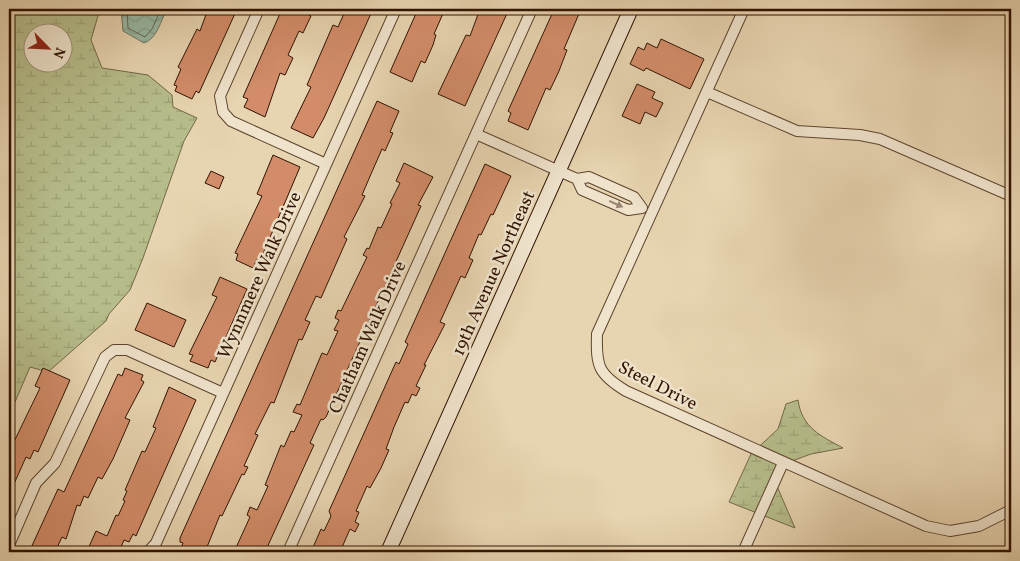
<svg xmlns="http://www.w3.org/2000/svg" width="1020" height="561" viewBox="0 0 1020 561" font-family="Vollkorn,serif">
<style>
.wetland{fill:url(#wetland-marsh);stroke:#736846;fill-rule:evenodd}
.water{fill:url(#water-waves);stroke:#6e7763}
.lines{fill:none;stroke-linecap:round;stroke-linejoin:round}
.shore{stroke:#646653;stroke-width:1}
.building{fill:#d28c69;stroke:#301301}
.street-casing{stroke:#5e432d;stroke-width:12}
.secondary-casing{stroke:#301301;stroke-width:16}
.street{stroke:#efe3cc;stroke-width:10}
.secondary{stroke:#efe3cc;stroke-width:14}
.oneway{fill:#998571}
.labels{text-anchor:middle;stroke-width:5;stroke-linejoin:round;paint-order:stroke}
.street-label{font-size:18px;fill:#301301;stroke:#efe3cc}
</style>
<defs>
<pattern id="wetland-marsh" width="20" height="14" patternUnits="userSpaceOnUse" patternTransform="scale(1.25)"><rect width="20" height="14" fill="#b6bd8b"/><path d="M1 5h8M5 5V1M11 12h8M15 12V8" fill="none" stroke="#9da276"/></pattern>
<pattern id="water-waves" width="16" height="10" patternUnits="userSpaceOnUse" patternTransform="scale(1.25)"><rect width="16" height="10" fill="#98b9a5"/><path d="M0 5q4-4 8 0t8 0" fill="none" stroke="#839e8c"/></pattern>
</defs>
<rect width="100%" height="100%" fill="#e7d4b0"/>
<filter id="stains"><feTurbulence type="fractalNoise" baseFrequency=".004" numOctaves="4"/><feColorMatrix values="0 0 0 0 .2 0 0 0 0 .09 0 0 0 0 .02 0 0 0 .5 -.17"/></filter>
<radialGradient id="worn" r=".72"><stop offset=".6" stop-color="#630" stop-opacity="0"/><stop offset="1" stop-color="#630" stop-opacity=".3"/></radialGradient>
<!-- wetland -->
<path class="wetland" d="M9 9H100L91 40 102 68 148 75 172 95 173 107 197 118 184 141 143 258 130 290 109 314 106 321 48 372 30 367 15 402 9 408ZM32 32H62V62H32Z
M798 400C802 428 821 436 843 448L811 454 784 464 776 484 795 528 729 502 751 454 778 429 786 404Z"/>
<!-- water -->
<path class="water" d="M121 9H167C161 20 157 39 144 43L123 31Z"/>
<g class="lines">
<!-- shore -->
<path class="shore" d="M127 9 128 28 145 37 152 29 161 9"/>
</g>
<!-- building -->
<path class="building" d="M208 9H237L199 93 196 91 192 99 175 91 177 86 174 85 181 69 178 67 197 29 200 31Z
M282 9H312L309 15 311 16 303 33 299 31 288 55 293 58 285 75 280 73 265 117 244 107 248 99 243 97Z
M346 9H373L324 118 313 138 291 128 311 87 307 85 333 25 338 27Z
M418 9H445L434 34 436 35 433 45 425 63 421 61 412 82 390 72Z
M480 9H509L465 106 438 94 466 35 470 36Z
M540 9H581L564 49 567 50 559 71 550 90 546 88 528 130 508 121 511 113 508 111 552 14Z
M661 39 704 59 690 89 646 68 644 71 630 64 638 47 644 50 647 43 657 48Z
M637 84 655 92 652 98 663 103 656 117 645 112 640 124 622 116Z
M377 101 399 111 390 132 393 133 385 151 382 149 371 174 362 195 365 196 344 237 347 239 321 298 316 296 305 320 310 322 302 340 299 339 274 403 271 402 255 434 258 435 244 466 248 467 244 475 242 474 222 516 220 515 205 552H191L181 548 183 543 180 542V538Z
M273 155 300 167 260 261 257 259 253 268 236 260 238 254 235 253 262 196 257 194Z
M404 163 433 177 418 205 421 206 326 417 323 420 321 419 310 443 314 445 265 552H234L250 517 247 515 250 507 257 510 268 486 265 485 281 445 284 447 291 431 294 432 302 415 293 412 297 404 300 405 322 353 327 355 338 331 334 330 339 320 335 318 338 310 341 311 367 257 363 255 367 248 369 249 378 227 381 228 392 204 390 203 400 183 396 181Z
M485 164 511 176 493 215 491 214 481 235 479 234 469 258 473 260 465 278 461 276 440 322 445 324 424 365H426L416 386 420 388 416 396 412 394 408 403 405 402 394 427 386 449 389 450 381 468 370 488 367 486 356 511 359 512 355 522 359 524 355 532 350 529 340 552H311L321 529 324 531 331 516 329 511 396 362 399 364 408 344 405 342Z
M211 171 224 177 219 189 205 183Z
M220 277 247 289 215 362 211 360 208 368 190 361 193 355 189 354 217 297 212 295Z
M147 303 186 320 174 347 135 330Z
M43 368 70 380 38 452 34 450 30 459 26 457 9 495V452L40 388 35 386Z
M125 368 143 375 141 380 144 382 125 418 130 420 113 459 102 479 98 477 88 498 84 496 80 506 77 505 66 539 62 537 55 552H35L30 550 58 489 64 492 118 374 122 376Z
M169 387 196 400 136 536 133 534 129 542 124 540 119 552H96L88 549 96 531 107 536 116 515 118 516 125 501 123 500 127 491 125 490 142 451 145 452 156 428 153 427Z"/>
<g class="lines">
<defs>
<path id="street" d="M259 9 220 96 223 112 231 121 326 164
M744 9 597 334C596 366 598 374 626 391L926 526 950 531 979 526 1011 510
M707 92 797 131 860 135 880 139 1011 196
M476 134 577 179 589 177 634 197 642 208 628 210 582 190 577 179
M9 545 36 483 55 463 105 357 114 350H127L223 393
M148 552 156 543 396 9
M288 552 532 9
M743 552 783 463"/>
<path id="secondary" d="M388 552 631 9"/>
</defs>
<!-- street casing -->
<use href="#street" class="street-casing"/>
<!-- secondary casing -->
<use href="#secondary" class="secondary-casing"/>
<!-- street -->
<use href="#street" class="street"/>
<!-- secondary -->
<use href="#secondary" class="secondary"/>
</g>
<!-- one-way arrows -->
<defs><path id="oneway-solid" d="M-6-.8H1V-3.2L6.5 0L1 3.2V.8H-6Z" transform="scale(1.25)"/></defs>
<use class="oneway" href="#oneway-solid" transform="translate(616 204) rotate(24)"/>
<g class="labels">
<!-- street labels -->
<g class="street-label">
<text transform="translate(493 273) rotate(-66)" y="6">19th Avenue Northeast</text>
<text transform="translate(259 275) rotate(-66)" y="6">Wynnmere Walk Drive</text>
<text transform="translate(367 337) rotate(-66)" y="6">Chatham Walk Drive</text>
<text transform="translate(658 385) rotate(27)" y="6">Steel Drive</text>
</g>
</g>
<!-- margin -->
<rect width="1020" height="561" fill="none" stroke="#e7d4b0" stroke-width="30"/>
<rect x="10" y="10" width="1000" height="541" fill="none" stroke="#301301" stroke-width="2.5"/>
<rect x="15" y="15" width="990" height="531" fill="none" stroke="#301301"/>
<!-- north arrow -->
<g transform="translate(48 48) rotate(114)"><circle r="24" fill="#efe3cc" stroke="#a3907b"/>
<path d="M0-4L9 19L0 12L-9 19Z" fill="#8f2418"/>
<text y="-8" font-size="14" font-weight="bold" text-anchor="middle" fill="#301301">N</text>
</g>
<rect width="100%" height="100%" filter="url(#stains)"/>
<rect width="100%" height="100%" fill="url(#worn)"/>
</svg>
